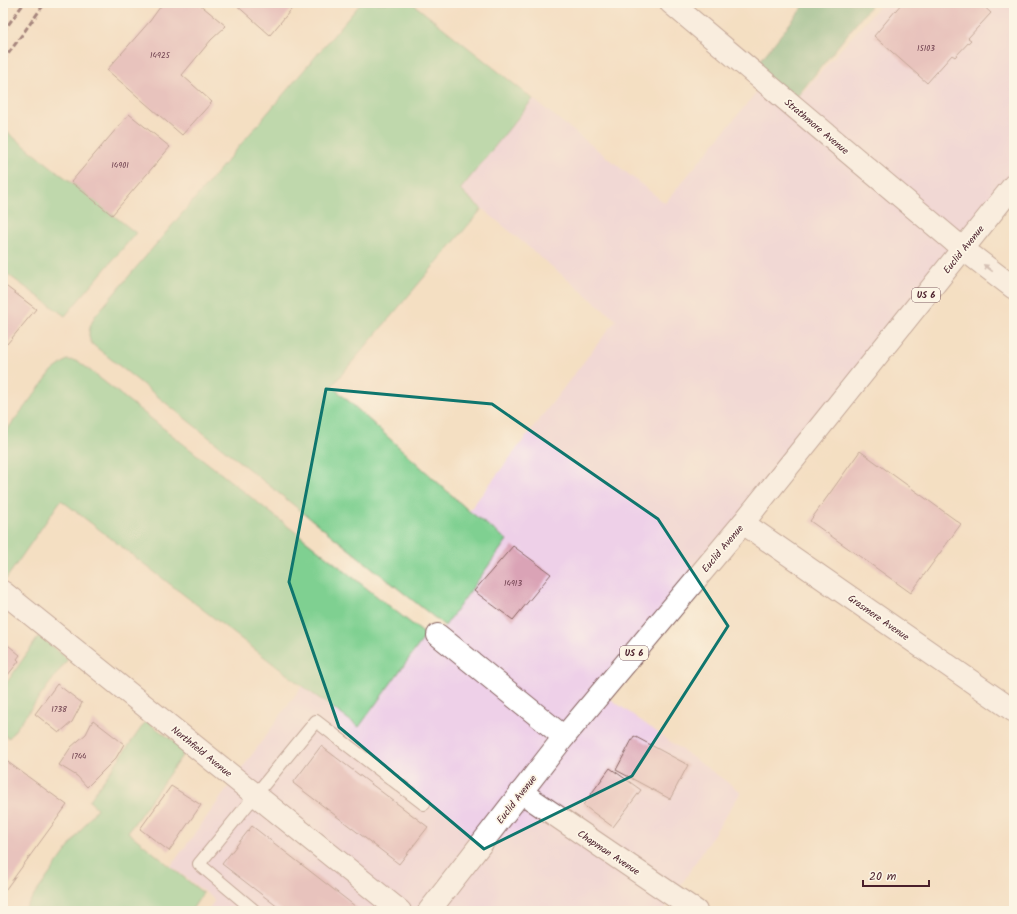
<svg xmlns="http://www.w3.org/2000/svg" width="1017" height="914" viewBox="0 0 1017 914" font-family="Kalam,sans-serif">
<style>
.built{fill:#eed0e8}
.green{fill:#7fd091;stroke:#64785e}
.forest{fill:#67b27b;stroke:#586853}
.building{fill:#daa3b6}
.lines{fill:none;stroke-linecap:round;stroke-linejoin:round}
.lane-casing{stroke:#866260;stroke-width:14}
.street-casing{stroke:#866260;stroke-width:24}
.primary-casing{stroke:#866260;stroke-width:24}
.lane{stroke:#fff;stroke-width:12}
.street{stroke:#fff;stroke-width:22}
.primary{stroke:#fff;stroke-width:22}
.rail{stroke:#4a1f2b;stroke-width:3;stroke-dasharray:6 3;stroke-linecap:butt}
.oneway{fill:#ae9aa0}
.marked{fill:none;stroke:#0f766e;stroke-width:3;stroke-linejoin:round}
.labels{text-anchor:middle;stroke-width:3.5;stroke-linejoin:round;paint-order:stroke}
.number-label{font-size:8px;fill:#6e404e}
.shield{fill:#fcf5e5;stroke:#7f5f63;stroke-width:1}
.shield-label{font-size:9px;font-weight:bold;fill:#4a1f2b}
.street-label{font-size:10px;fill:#4a1f2b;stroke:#fcf5e5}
</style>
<rect width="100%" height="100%" fill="#fcf5e5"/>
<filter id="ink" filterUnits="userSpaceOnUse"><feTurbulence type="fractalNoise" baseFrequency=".025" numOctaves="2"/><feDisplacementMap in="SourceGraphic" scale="8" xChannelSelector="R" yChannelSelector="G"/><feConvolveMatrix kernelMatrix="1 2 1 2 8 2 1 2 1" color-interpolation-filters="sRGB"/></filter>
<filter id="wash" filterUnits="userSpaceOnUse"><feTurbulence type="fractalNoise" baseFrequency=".012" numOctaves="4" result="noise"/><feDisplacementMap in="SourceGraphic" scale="16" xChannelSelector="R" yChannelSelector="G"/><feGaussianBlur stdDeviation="0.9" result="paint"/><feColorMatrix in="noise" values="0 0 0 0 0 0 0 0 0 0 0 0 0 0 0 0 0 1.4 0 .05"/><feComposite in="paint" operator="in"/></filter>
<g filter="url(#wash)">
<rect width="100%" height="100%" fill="#f4dfc2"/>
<!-- built -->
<path class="built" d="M882 3H1014V185L602 693 741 792 664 911H207L215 900 171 866 302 686 359 727 431 629 438 635 507 540 469 511 616 320 460 190 533 99 665 203 765 82 792 104Z"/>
<!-- green -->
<path class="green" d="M361 3H412L533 99 460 190 482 209 332 386 469 511 507 540 445 626 92 344C86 334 90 326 95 316Z
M3 129 136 233 65 316 3 271Z
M67 360 78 361 426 635 359 727 302 686 61 500 6 579 3 576V435L52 371Z
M39 636 68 659 9 738 3 734V688Z
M146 721 186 750 128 832 203 893 191 911H23L97 808 89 801Z"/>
<!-- forest -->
<path class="forest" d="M806 3H873L791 104 752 71Z"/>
<g id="blocks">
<!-- building -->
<path class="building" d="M163 3H198L226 26 211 40 182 75 212 102 182 135 107 70 150 21Z
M234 3H293L295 5 270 35Z
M902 3H980L991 13 968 38 971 40 955 57 952 55 927 83 874 36Z
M129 114 170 147 112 215 71 182Z
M3 284 36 309 7 344 3 340Z
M860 451 961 524 911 593 810 521Z
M513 546 551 574 513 620 474 591Z
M3 641 20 655 17 659 19 661 3 681Z
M57 684 82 703 72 722 59 733 35 714Z
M93 720 124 744 116 758 87 787 77 776 59 765 71 747 86 734Z
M634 736 688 765 670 799 616 770Z
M321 746 428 827 399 864 293 783Z
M5 760 67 805 3 893V761Z
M610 768 641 790 613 827 583 805Z
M171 786 201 805 169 851 140 829Z
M252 826 360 910 359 911H283L222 864Z"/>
</g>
</g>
<g filter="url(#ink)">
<use href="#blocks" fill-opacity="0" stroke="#866260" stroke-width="1"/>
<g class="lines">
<defs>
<path id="lane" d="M255 911 199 864 316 721 424 804"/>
<path id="street" d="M671 3 963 249 1014 288
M743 523 1014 711
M3 592 400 911
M438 635 564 737
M521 792 696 911"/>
<path id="primary" d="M429 911 564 737 743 523 1014 185"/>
</defs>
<!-- lane casing -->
<use href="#lane" class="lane-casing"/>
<!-- street casing -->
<use href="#street" class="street-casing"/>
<!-- primary casing -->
<use href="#primary" class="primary-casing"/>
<!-- lane -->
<use href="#lane" class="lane"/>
<!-- street -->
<use href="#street" class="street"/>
<!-- primary -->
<use href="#primary" class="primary"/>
<!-- rail -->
<path class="rail" d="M3 32 24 3
M3 61 45 3"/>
</g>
<!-- one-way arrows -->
<defs><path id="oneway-solid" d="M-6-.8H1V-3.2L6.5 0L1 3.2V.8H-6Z"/></defs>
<use class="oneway" href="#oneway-solid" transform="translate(988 268) rotate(-143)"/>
</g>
<!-- marked area -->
<path d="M0 0H1017V914H0ZM326 389 492 404 658 519 728 626 632 776 484 849 339 727 289 582Z" fill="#f4dfc2" fill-opacity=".55" fill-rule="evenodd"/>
<path class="marked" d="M326 389 492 404 658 519 728 626 632 776 484 849 339 727 289 582Z"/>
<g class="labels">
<!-- number labels -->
<g class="number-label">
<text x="926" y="51">15103</text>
<text x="160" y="58">14925</text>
<text x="120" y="168">14901</text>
<text x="513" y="586">14913</text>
<text x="59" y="712">1738</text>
<text x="79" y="759">1744</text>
</g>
<!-- shield labels -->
<g class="shield">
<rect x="912" y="288" width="28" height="14" rx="3"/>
<rect x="620" y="646" width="28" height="14" rx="3"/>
</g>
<g class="shield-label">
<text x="926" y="298">US 6</text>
<text x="634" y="656">US 6</text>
</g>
<!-- street labels -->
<g class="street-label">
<text transform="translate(817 126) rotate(40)" y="4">Strathmore Avenue</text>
<text transform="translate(963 249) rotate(-51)" y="4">Euclid Avenue</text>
<text transform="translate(722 548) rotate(-50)" y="4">Euclid Avenue</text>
<text transform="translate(879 617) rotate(35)" y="4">Grasmere Avenue</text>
<text transform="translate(202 751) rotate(39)" y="4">Northfield Avenue</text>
<text transform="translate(516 799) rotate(-52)" y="4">Euclid Avenue</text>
<text transform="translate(609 852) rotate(34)" y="4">Chapman Avenue</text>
</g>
</g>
<!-- margin -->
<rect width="1017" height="914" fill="none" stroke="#fcf5e5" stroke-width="16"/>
<!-- scale -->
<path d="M863 880v6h66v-6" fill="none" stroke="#4a1f2b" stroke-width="2"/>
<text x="869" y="880" font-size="12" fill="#4a1f2b" stroke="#fcf5e5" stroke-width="3" paint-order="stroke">20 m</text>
</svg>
